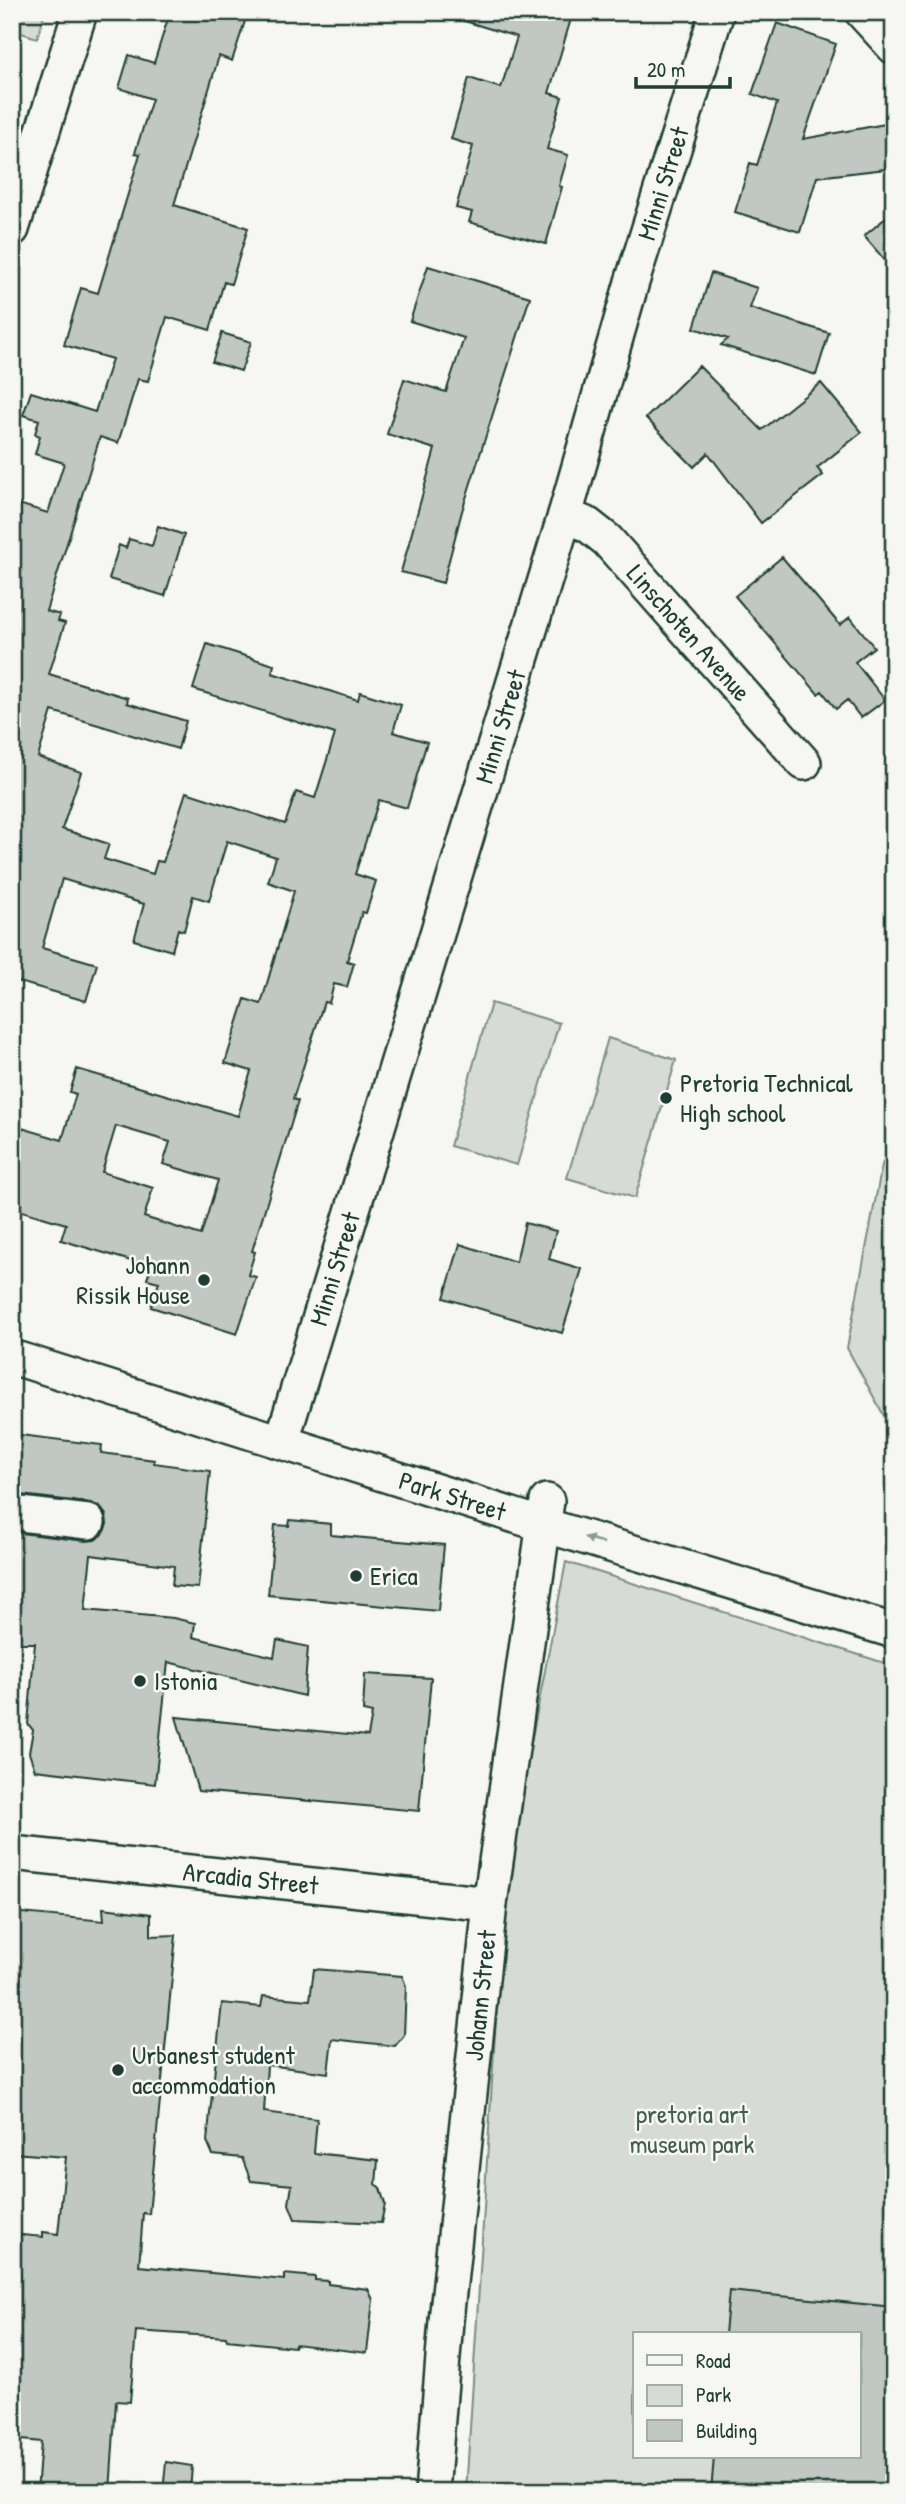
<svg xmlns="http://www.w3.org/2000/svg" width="906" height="2504" viewBox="0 0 906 2504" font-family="'Patrick Hand',sans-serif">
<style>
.green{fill:#d6dbd6;stroke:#7a8c85;stroke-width:2;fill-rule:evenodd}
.building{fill:#c1c8c3;stroke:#1f3d34;stroke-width:2;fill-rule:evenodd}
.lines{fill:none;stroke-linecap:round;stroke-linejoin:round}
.minor-casing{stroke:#1f3d34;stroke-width:38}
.minor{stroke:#f6f6f2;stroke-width:33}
.oneway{fill:#8a9a93}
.poi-dot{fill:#1f3d34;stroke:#f6f6f2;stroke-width:2.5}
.labels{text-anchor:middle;stroke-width:5;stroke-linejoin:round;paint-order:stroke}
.street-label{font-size:26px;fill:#1f3d34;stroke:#f6f6f2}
.poi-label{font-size:26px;fill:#1f3d34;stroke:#f6f6f2;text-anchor:start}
.park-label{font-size:26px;fill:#445d54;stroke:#f6f6f2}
</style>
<rect width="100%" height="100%" fill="#f6f6f2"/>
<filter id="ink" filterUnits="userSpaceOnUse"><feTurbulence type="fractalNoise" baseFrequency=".0143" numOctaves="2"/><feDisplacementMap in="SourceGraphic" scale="14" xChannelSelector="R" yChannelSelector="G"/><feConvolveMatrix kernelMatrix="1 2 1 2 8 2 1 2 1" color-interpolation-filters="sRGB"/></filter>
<g filter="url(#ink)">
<!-- green -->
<path class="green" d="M12 12H45L37 38 12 30Z
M491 1003 559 1023 517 1165 450 1146Z
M608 1038 676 1060 635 1198 567 1178Z
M894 1134V1434L847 1348 882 1165Z
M566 1562 894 1666V2492H466L505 1877ZM635 2334H859V2457H635Z"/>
<!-- building -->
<path class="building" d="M170 12H248L232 61 219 56 174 205 248 228 231 284 224 282 210 330 167 317 148 381 138 379 118 443 100 437 46 611 60 615 58 621 65 623 49 674 128 698 127 703 186 721 178 749 52 711 38 757 81 772 62 829 109 844 104 859 153 874 157 861 163 862 186 792 285 824 296 792 315 798 335 734 193 689 207 644 274 665 272 673 358 700 360 692 401 705 393 732 427 742 407 808 379 800 355 874 376 881 366 913 362 912 347 961 354 963 347 987 334 984 329 1003 324 1002 293 1099 298 1101 252 1251 255 1252 248 1275 256 1277 237 1334 151 1307 159 1282 147 1279 151 1267 61 1240 66 1224 12 1208V1125L62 1140 76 1094 70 1092 77 1069 238 1116 251 1071 225 1063 245 999 261 1004 294 891 268 882 276 857 227 841 209 901 193 896 184 931 178 929 172 951 134 940 144 904 62 879 42 948 97 964 86 1001 12 980V502L48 513 64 463 35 454 40 436 35 434 39 420 23 415 31 392 95 412 112 359 64 345 81 288 98 293 140 154 135 153 152 99 119 88 129 55 154 63ZM116 1126 170 1142 163 1164 218 1180 201 1235 144 1217 153 1188 102 1172Z
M459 12H573L549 93 562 97 547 149 568 155 559 186 562 187 546 244 469 222 472 212 456 208 473 146 451 139 469 78 501 88 517 37 458 19Z
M777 23 836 44 803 139 891 123 894 137V168L817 177 800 232 735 212 750 163 757 165 777 103 752 94Z
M894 211V271L864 236Z
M428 266 530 297 462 511 443 583 401 572 435 449 387 434 404 379 446 392 464 338 410 321Z
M711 273 757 288 750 308 829 333 816 375 721 345 728 339 694 328Z
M222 333 251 342 241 371 212 362Z
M699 366 762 430 821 383 862 432 817 468 823 475 761 523 708 453 694 467 646 418Z
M158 526 184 535 165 596 109 579 119 545 126 548 129 539 152 546Z
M782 557 840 625 850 617 874 647 855 662 885 700 861 718 847 700 836 709 822 691 818 694 735 596Z
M525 1223 556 1231 549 1259 582 1269 562 1333 444 1298 460 1244 516 1262Z
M12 1434 102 1445 101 1453 154 1460V1463L210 1471 198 1588 172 1586 174 1566 91 1555 85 1610 173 1618 195 1623 193 1637 274 1657 277 1640 308 1647 304 1696 168 1662 155 1784 35 1770 29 1753 33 1730 28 1724 35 1643H16V1587L12 1586V1532L86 1541 95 1540 103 1534 107 1524 106 1515 100 1507 91 1503 12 1494Z
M290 1520 331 1524V1535L444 1545 438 1611 268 1595 275 1525 289 1526Z
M365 1674 431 1678 419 1811 198 1791 176 1717 368 1736 372 1713 363 1711Z
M103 1908 151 1914V1936L176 1935 149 2214 143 2213 139 2266 284 2280V2274L315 2277V2280L328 2281V2284L368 2289 373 2300 367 2353 295 2344 294 2347 227 2340 226 2337 136 2331 130 2402 116 2401 110 2492H37L41 2442 12 2439V2234L43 2237V2232L58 2234 66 2157 12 2153V1912L104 1921Z
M314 1969 402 1976 406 1986 404 2035 395 2046 332 2039 328 2073 267 2065 264 2112 317 2119 314 2153 378 2160 376 2184 380 2188 385 2204 381 2223 295 2219 289 2204 292 2185 251 2181 242 2158 213 2155 207 2141 222 2003 261 2007 263 1996 310 2000Z
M729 2291 894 2307V2492H711L714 2457H859V2334H725Z
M166 2462 192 2466 190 2492H163Z"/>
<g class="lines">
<defs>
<g id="minor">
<path d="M862 12 894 47"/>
<path d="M12 229 80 12"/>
<path id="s1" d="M565 515 588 525 607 540 804 763"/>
<path id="s2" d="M12 1357 544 1525 894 1631"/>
<path id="s3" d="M282 1441 565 515 632 282 717 12"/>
<path d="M12 1513 88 1522"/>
<path id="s4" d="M12 1853 490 1904"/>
<path id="s5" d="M432 2492 446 2321 490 1904 547 1501"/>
</g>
</defs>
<!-- minor casing -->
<use href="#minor" class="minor-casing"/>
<!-- minor -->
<use href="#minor" class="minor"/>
</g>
<!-- one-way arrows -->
<defs><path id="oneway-solid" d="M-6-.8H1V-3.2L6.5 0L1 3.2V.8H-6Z" transform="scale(1.75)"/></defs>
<use class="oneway" href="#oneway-solid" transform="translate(594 1540) rotate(-163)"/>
</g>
<!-- markers -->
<g class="poi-dot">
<circle cx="666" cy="1098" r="7"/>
<circle cx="204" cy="1280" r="7"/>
<circle cx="356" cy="1576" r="7"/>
<circle cx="140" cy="1681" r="7"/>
<circle cx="118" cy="2070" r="7"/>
</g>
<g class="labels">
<!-- street labels -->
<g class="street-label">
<text dy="9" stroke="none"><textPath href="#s3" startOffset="1314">Minni Street</textPath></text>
<text dy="9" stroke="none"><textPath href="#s1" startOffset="173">Linschoten Avenue</textPath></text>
<text dy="9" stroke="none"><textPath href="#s3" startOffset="747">Minni Street</textPath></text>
<text dy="9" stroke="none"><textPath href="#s3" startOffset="180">Minni Street</textPath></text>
<text dy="9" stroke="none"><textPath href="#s2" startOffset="462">Park Street</textPath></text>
<text dy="9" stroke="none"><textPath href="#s4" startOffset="240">Arcadia Street</textPath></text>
<text dy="9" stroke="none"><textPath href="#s5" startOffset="499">Johann Street</textPath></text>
</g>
<!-- poi labels -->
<g class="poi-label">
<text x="680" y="1092">Pretoria Technical<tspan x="680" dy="30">High school</tspan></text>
<text x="190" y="1274" text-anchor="end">Johann<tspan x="190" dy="30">Rissik House</tspan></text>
<text x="370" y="1585">Erica</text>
<text x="154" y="1690">Istonia</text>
<text x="132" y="2064">Urbanest student<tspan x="132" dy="30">accommodation</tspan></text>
</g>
<!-- park labels -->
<g class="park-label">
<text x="692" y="2123">pretoria art<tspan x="692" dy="30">museum park</tspan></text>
</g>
</g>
<!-- margin -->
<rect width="906" height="2504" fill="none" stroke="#f6f6f2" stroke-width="42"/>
<rect x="21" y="21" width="864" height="2462" fill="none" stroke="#1f3d34" stroke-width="2.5" filter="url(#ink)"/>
<!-- legend -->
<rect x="633" y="2332" width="228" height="126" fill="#f6f6f2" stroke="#a0aca6" stroke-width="2"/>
<rect x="647" y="2355" width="35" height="10" fill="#f6f6f2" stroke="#a0aca6" stroke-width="2"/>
<text x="696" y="2368" font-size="21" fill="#1f3d34">Road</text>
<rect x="647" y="2385" width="35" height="21" fill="#d6dbd6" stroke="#a0aca6" stroke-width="2"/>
<text x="696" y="2402" font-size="21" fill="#1f3d34">Park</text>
<rect x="647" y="2420" width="35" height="21" fill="#c1c8c3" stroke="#a0aca6" stroke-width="2"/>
<text x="696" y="2438" font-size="21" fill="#1f3d34">Building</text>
<!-- scale -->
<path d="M636 77v10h94v-10" fill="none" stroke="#1f3d34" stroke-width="3.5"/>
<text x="647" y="77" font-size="21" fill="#1f3d34" stroke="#f6f6f2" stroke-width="5" paint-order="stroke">20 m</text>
</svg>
